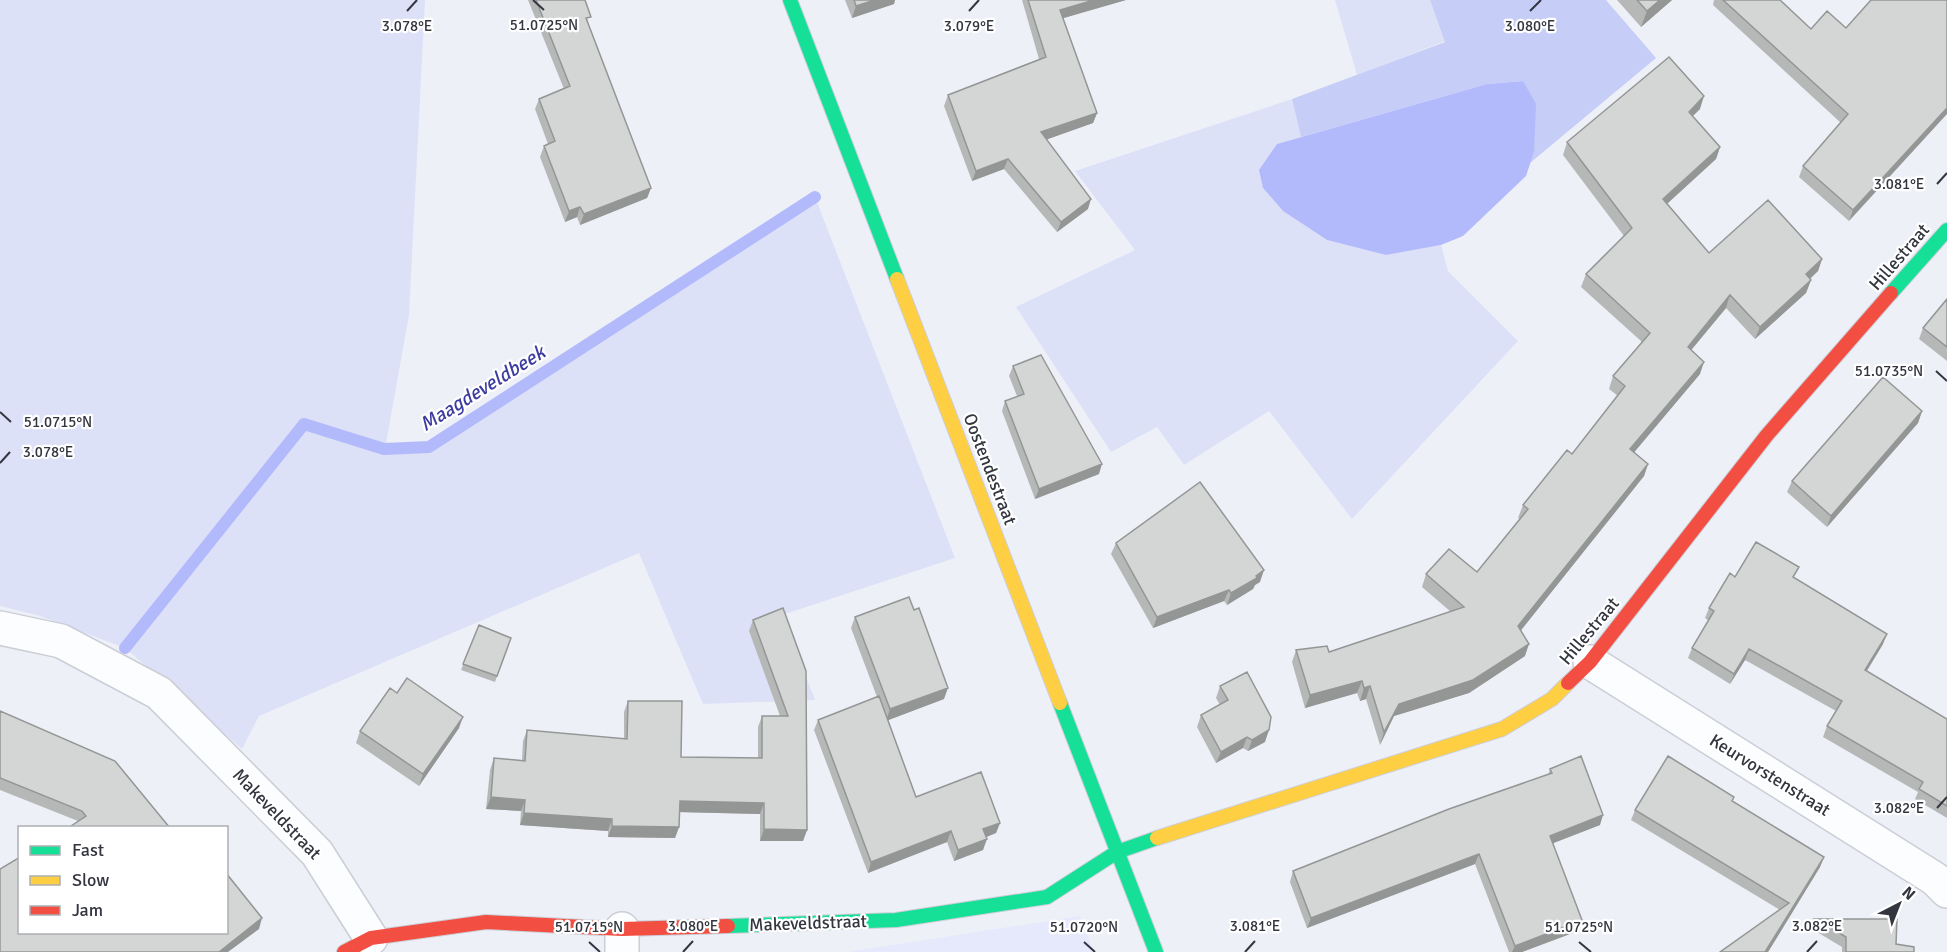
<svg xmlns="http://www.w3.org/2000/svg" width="1947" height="952" viewBox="0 0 1947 952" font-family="Signika,sans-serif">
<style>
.built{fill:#e6e9fb}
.green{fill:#dce1f7}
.forest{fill:#c6cdf7}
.water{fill:#b2bafb}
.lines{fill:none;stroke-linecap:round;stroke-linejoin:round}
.stream{stroke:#b2bafb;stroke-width:12}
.street-casing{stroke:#ccced7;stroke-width:36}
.fast-casing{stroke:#ccced7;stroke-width:16}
.slow-casing{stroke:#ccced7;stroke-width:16}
.jam-casing{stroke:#ccced7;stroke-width:16}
.street{stroke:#fcfdfe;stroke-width:33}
.fast{stroke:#16e098;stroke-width:14}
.slow{stroke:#ffcf43;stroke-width:14}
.jam{stroke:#f24e42;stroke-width:14}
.wall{fill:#b6b8b7}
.shaded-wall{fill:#949695}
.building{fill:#d4d6d5;stroke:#949695;stroke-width:1.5}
.ticks{fill:none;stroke:#33353f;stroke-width:2}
.labels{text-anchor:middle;stroke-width:4.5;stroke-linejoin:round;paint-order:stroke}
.street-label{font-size:18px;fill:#33353f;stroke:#fff}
.water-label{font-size:20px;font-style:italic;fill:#3b3ba0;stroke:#fff}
.ticks-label{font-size:15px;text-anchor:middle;fill:#33353f;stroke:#fff;stroke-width:4.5;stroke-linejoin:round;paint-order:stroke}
</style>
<rect width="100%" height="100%" fill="#eef0f8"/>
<!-- built -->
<path class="built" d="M1080 916 1094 952H847Z"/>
<!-- green -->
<path class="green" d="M0 0H425L409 315 385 449 430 447 815 197 955 558 782 615 815 700 703 704 639 553 259 716 242 749 125 648 40 616 0 606Z
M1335 0H1430L1445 41 1357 75Z
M1292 99 1301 137 1277 144 1263 188 1283 211 1327 240 1386 255 1441 245 1448 271 1518 341 1352 519 1269 411 1184 465 1157 427 1111 452 1016 307 1135 250 1075 171Z"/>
<!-- forest -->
<path class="forest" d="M1430 0H1606L1656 58 1530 163 1534 152 1523 81 1487 84 1301 137 1292 99 1445 42Z"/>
<!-- water -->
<path class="water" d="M1523 81 1536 104 1534 152 1526 176 1463 236 1441 245 1386 255 1327 240 1283 211 1263 188 1259 170 1277 144 1487 84Z"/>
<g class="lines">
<!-- stream -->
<path class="stream" d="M125 648 304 424 384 449 429 447 815 197"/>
<defs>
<path id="street" d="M0 628 61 641 159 693 317 853 371 938
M1590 662 1935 879 1947 891
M622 929V952"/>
<path id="fast" d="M790 0 897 279
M1891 293 1947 230
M1060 703 1156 952
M728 926 896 920 1047 897 1117 852 1157 838"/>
<path id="slow" d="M897 279 1060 703
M1157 838 1502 729 1552 699 1568 683"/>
<path id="jam" d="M1568 683 1590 662 1767 435 1891 293
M344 952 371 938 486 922 622 929 728 926"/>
</defs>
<!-- street casing -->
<use href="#street" class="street-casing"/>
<!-- fast casing -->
<use href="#fast" class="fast-casing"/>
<!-- slow casing -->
<use href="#slow" class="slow-casing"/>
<!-- jam casing -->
<use href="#jam" class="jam-casing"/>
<!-- street -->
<use href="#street" class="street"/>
<!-- fast -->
<use href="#fast" class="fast"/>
<!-- slow -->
<use href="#slow" class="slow"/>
<!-- jam -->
<use href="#jam" class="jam"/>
</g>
<!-- wall -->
<path class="wall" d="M528 0H585L588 24 651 188 647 198 580 225 577 217 565 222 540 157 544 146 548 144 535 109 539 99 564 89Z
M845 0H895L894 4 852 18Z
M1022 0H1126L1063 18 1097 113 1093 123 1047 139 1088 209 1057 232 1004 169 972 181 944 106 948 95 1039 59Z
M1617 0H1672L1641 27Z
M1714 0H1780L1811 29 1846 28 1947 0 1849 221 1799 177 1803 166 1841 123 1713 5Z
M1700 109 1692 116 1720 147 1716 159 1667 204 1709 253 1822 259 1818 271 1810 279 1811 280 1806 293 1755 339 1726 308 1691 350 1700 374 1634 452 1648 464 1644 476 1521 630 1525 656 1469 693 1394 716 1380 745 1366 699 1360 701 1357 693 1305 708 1292 662 1296 650 1329 652 1451 612 1422 587 1426 574 1477 572 1520 519 1518 518 1523 505 1572 454 1618 396 1609 389 1613 376 1642 342 1581 287 1586 274 1624 236 1563 155 1567 142Z
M1947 299V361L1919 339 1923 328Z
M1013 366 1099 474 1035 499 1002 411 1005 401 1017 396 1009 376Z
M1922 411 1918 423 1827 527 1787 492 1792 481Z
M1116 543 1260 582 1255 585 1253 589 1227 605 1224 601 1153 628 1111 554Z
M1735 577 1795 578 1883 644 1867 671 1947 719V818L1915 799 1918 792 1823 737 1827 726 1836 711 1745 660 1730 684 1688 658 1692 648 1709 621 1705 618 1709 608Z
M783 608 807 830 803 841H760V814L679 812V827L675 838 608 837V831L520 825 521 811 486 809 490 770 494 758 522 760 523 741 527 730 624 739V712L628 701 681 757 758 758V727L762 716H780L749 631 753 620Z
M855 617 944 699 888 720 916 797 1000 823 996 833 986 837 983 850 954 861 947 842 868 873 814 730 818 720 877 697 851 628Z
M479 625 511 638 495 682 461 670Z
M1220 686 1265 742 1248 751 1243 748 1216 763 1197 727 1201 715 1220 705 1216 698Z
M397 693 459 728 419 786 356 743 360 731Z
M0 711 170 828 78 821 0 790Z
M1550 769 1600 825 1553 843 1578 931 1522 952H1509L1475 864 1307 928 1290 882 1293 871 1548 775Z
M1732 802 1824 857 1820 867 1768 952H1720L1780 910 1631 820 1635 810Z
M1815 919 1896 944 1914 952H1842V947L1812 929Z"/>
<!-- shaded-wall -->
<path class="shaded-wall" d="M875 0H895L894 4 852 18 856 6Z
M1094 0H1126L1057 20 1060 10Z
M1660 0H1672L1641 27 1647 11Z
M1704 96 1700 109 1684 125 1689 112Z
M1947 108V114L1849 221 1853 210Z
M1097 113 1093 123 1037 143 1041 132Z
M1720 147 1716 159 1659 211 1663 199Z
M1008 159 1004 169 972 181 976 171Z
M651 188 647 198 580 225 584 214Z
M1091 199 1088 209 1057 232 1061 222Z
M580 207 577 217 565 222 569 211Z
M1822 259 1818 271 1801 287 1806 274Z
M1811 280 1806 293 1755 339 1760 327Z
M1730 295 1726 308 1683 360 1688 347Z
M1704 362 1700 374 1626 462 1630 449Z
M1922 411 1918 423 1827 527 1831 516Z
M1102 464 1099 474 1035 499 1039 489Z
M1648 464 1644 476 1514 639 1518 626Z
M1264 570 1260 582 1255 585 1253 589 1227 605 1231 593Z
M1229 590 1224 601 1153 628 1157 617Z
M1887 634 1883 644 1861 680 1865 670Z
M1529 644 1525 656 1469 693 1394 716 1380 745 1384 732 1399 704Z
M1749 649 1745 660 1730 684 1734 674Z
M1362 681 1357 693 1305 708 1310 695Z
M1370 686 1366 699 1360 701 1364 688Z
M948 688 944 699 886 721 890 709Z
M463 717 459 728 419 786 423 774Z
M1269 730 1265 742 1248 751 1252 740Z
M1247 737 1243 748 1216 763 1221 752Z
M491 797 525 800 521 811 486 809Z
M680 801 764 803 760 814 676 812Z
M524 813 612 819 608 831 520 825Z
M1603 815 1600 825 1546 846 1550 836Z
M1000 823 996 833 979 840 983 829Z
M612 826 679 827 675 838 608 837Z
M764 829 807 830 803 841H760Z
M951 831 947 842 868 873 871 862Z
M987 839 983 850 954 861 958 850Z
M1479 854 1475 864 1307 928 1311 918Z
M1824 857 1820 867 1768 952H1765Z
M262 918 259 929 228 952H219Z
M1582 920 1578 931 1522 952H1512L1515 946Z"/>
<!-- building -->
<path class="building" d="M536 0H585L591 17 586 18 651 188 584 214 580 207 569 211 544 146 555 141 539 99 570 86Z
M854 0H875L856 6Z
M1028 0H1094L1060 10 1097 113 1041 132 1091 199 1061 222 1008 159 976 171 948 95 1046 57Z
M1637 0H1660L1647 11Z
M1723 0H1780L1811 29 1827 11 1846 28 1871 0H1947V108L1853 210 1803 166 1848 114Z
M1669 57 1704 96 1689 112 1720 147 1663 199 1709 253 1768 200 1822 259 1806 274 1811 280 1760 327 1730 295 1688 347 1704 362 1630 449 1648 464 1518 626 1529 644 1473 680 1399 704 1384 732 1370 686 1364 688 1362 681 1310 695 1296 650 1327 646 1329 652 1464 607 1426 574 1449 549 1477 572 1528 509 1523 505 1567 450 1572 454 1625 386 1613 376 1650 333 1586 274 1632 228 1567 142Z
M1947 299V347L1923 328Z
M1041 355 1102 464 1039 489 1005 401 1024 394 1013 366Z
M1883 377 1922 411 1831 516 1792 481Z
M1200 482 1264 570 1256 576 1257 578 1231 593 1229 590 1157 617 1116 543Z
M1756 542 1799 567 1793 577 1887 634 1865 670 1947 719V806L1919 789 1923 782 1827 726 1842 701 1749 649 1734 674 1692 648 1714 611 1709 608 1730 573 1735 577Z
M909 597 914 610 919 608 948 688 890 709 855 617Z
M783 608 806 671 807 830 764 829V803L680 801 679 827 612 826V819L524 813 525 800 491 797 494 758 525 761 527 730 627 739 628 701H682L681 757 762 758V716H788L753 620Z
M479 625 511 638 497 676 463 664Z
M1247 672 1271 717 1269 730 1252 740 1247 737 1221 752 1201 715 1228 700 1220 686Z
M407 678 463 717 423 774 360 731 390 688 397 693Z
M879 696 916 797 981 772 1000 823 983 829 987 839 958 850 951 831 871 862 818 720Z
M0 711 115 761 170 828H68L86 816 82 811 0 778Z
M1581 756 1603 815 1550 836 1582 920 1515 946 1479 854 1311 918 1293 871 1449 809 1552 773 1550 769Z
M1668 756 1734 797 1732 801 1824 857 1765 952H1720L1789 903 1635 810Z
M20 857V933H226V873L262 918 219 952H0V869Z
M1815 919H1897L1896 944 1914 947V952H1846V937Z"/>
<!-- ticks -->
<path class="ticks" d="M533 0 544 10M407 11 417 0M969 11 979 0M1530 11 1541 0M1937 184 1947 173M1936 371 1947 381M0 412 11 422M0 463 10 452M1937 808 1947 797M589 942 600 952M1084 942 1095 952M1579 942 1591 952M683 952 693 941M1245 952 1255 941M1807 952 1817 941"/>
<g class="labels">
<!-- street labels -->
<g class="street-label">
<text transform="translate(1899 257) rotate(-49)" y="6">Hillestraat</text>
<text transform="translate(990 469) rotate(69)" y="6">Oostendestraat</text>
<text transform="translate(1589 631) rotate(-50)" y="6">Hillestraat</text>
<text transform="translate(1770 775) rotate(32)" y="6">Keurvorstenstraat</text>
<text transform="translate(277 814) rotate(46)" y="6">Makeveldstraat</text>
<text transform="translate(808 923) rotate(-2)" y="6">Makeveldstraat</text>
</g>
<!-- water labels -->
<g class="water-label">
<text transform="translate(482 388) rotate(-32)" y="7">Maagdeveldbeek</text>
</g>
</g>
<g class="ticks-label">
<text x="544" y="30">51.0725°N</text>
<text x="407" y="31">3.078°E</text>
<text x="969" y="31">3.079°E</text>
<text x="1530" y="31">3.080°E</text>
<text x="1899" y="189">3.081°E</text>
<text x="1889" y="376">51.0735°N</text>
<text x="58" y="427">51.0715°N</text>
<text x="48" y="457">3.078°E</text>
<text x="1899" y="813">3.082°E</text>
<text x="693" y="931">3.080°E</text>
<text x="1255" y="931">3.081°E</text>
<text x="1817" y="931">3.082°E</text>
<text x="589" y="932">51.0715°N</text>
<text x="1084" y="932">51.0720°N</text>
<text x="1579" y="932">51.0725°N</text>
</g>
<!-- legend -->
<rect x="18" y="826" width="210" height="108" fill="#ffffff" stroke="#adaeb2" stroke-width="1.5"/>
<rect x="30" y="846" width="30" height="9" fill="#16e098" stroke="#adaeb2" stroke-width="1.5"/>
<text x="72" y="856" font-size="18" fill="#33353f">Fast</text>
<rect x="30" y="876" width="30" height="9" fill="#ffcf43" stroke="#adaeb2" stroke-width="1.5"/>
<text x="72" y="886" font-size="18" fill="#33353f">Slow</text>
<rect x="30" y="906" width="30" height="9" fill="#f24e42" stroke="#adaeb2" stroke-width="1.5"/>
<text x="72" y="916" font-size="18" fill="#33353f">Jam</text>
<!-- north arrow -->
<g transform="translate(1899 904) rotate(42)" stroke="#ffffff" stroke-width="4.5" paint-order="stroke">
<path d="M0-4.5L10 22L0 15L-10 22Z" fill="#33353f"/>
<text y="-9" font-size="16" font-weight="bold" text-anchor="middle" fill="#33353f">N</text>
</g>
</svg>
